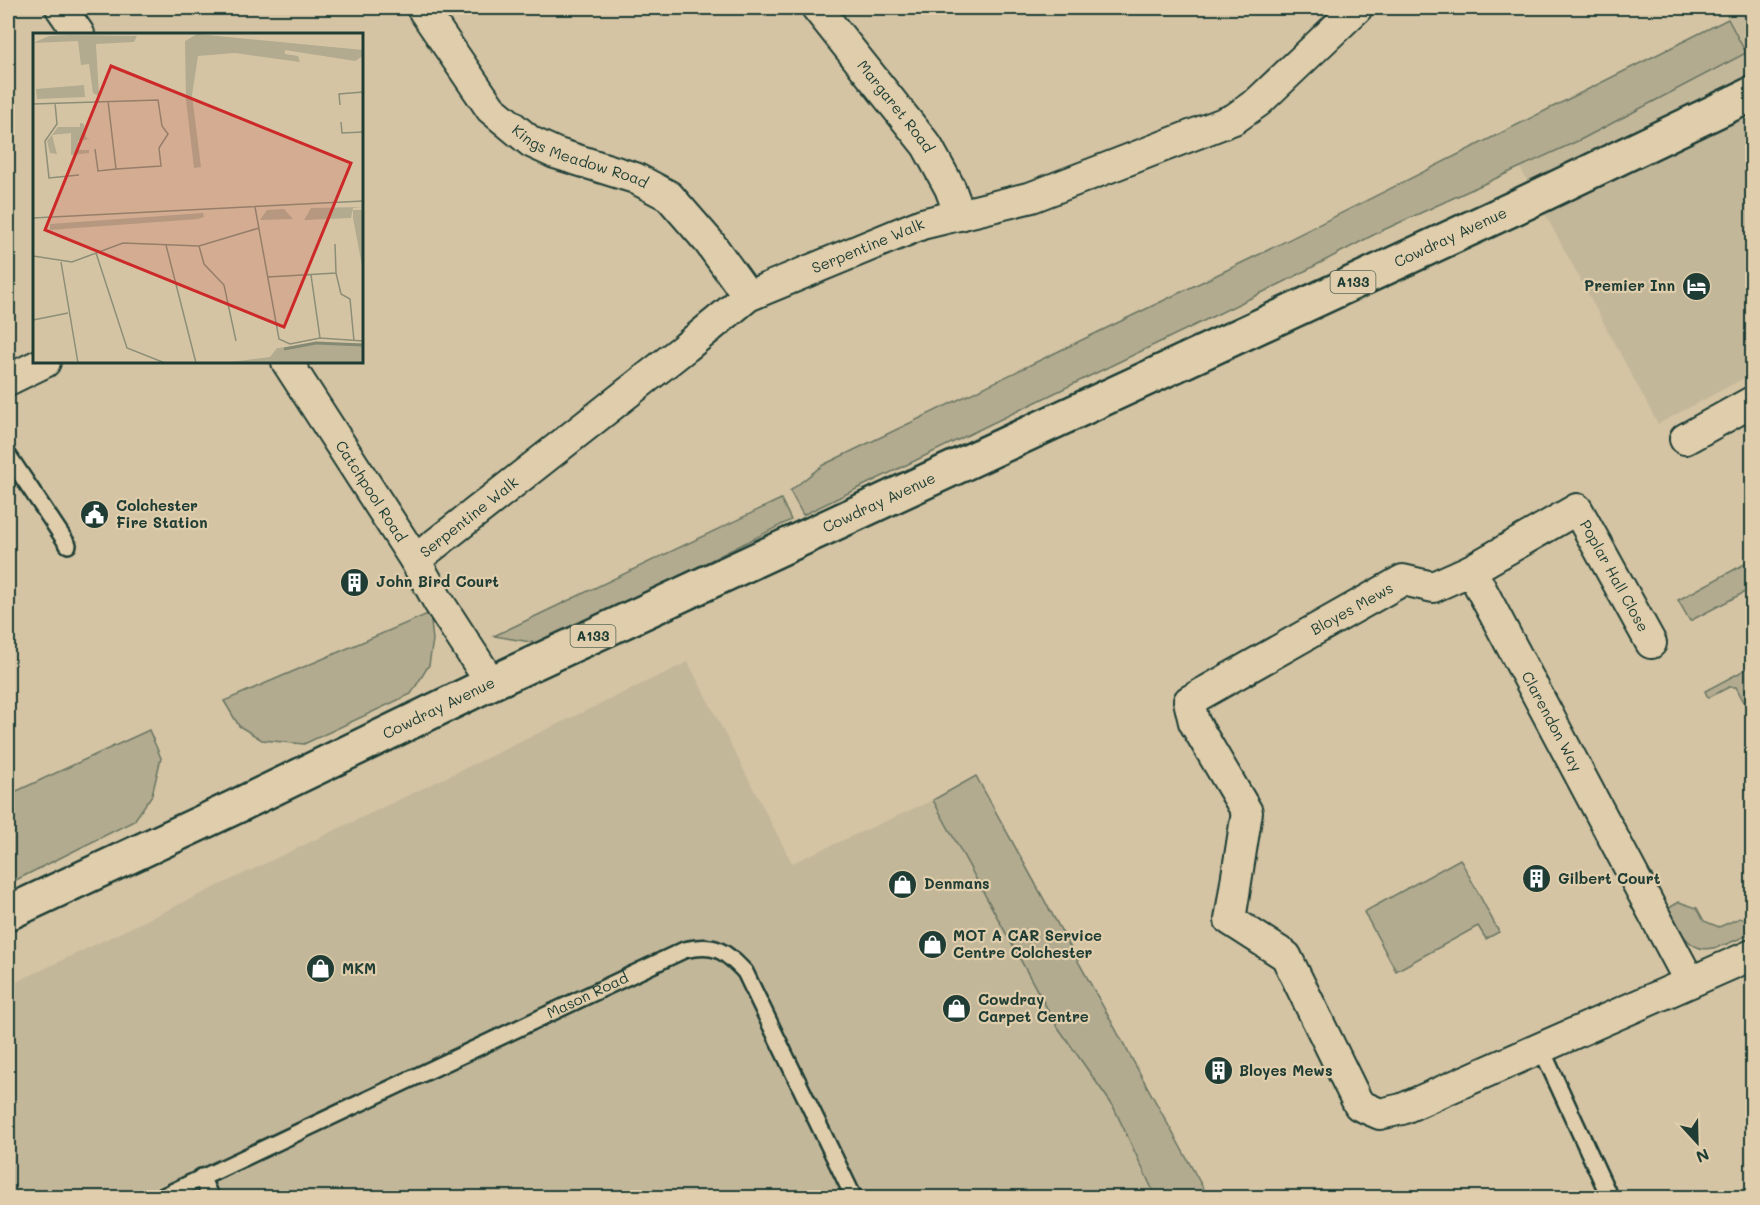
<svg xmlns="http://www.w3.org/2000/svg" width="1760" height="1205" viewBox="0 0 1760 1205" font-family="Mali,sans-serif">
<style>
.built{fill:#c3b79a}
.green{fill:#b2ab8f;stroke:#687462;stroke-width:1.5}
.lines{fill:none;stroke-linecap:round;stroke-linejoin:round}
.lane-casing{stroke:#1f3d34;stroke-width:20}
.street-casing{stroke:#1f3d34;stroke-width:34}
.primary-casing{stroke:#1f3d34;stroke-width:38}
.lane{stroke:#dfcdab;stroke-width:15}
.street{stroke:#dfcdab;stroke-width:30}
.primary{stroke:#dfcdab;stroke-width:33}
.labels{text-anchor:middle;stroke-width:4.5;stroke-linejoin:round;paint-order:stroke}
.shield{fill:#dfcdab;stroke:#596858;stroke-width:1.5}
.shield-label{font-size:14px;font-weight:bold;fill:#1f3d34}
.street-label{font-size:15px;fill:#1f3d34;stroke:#dfcdab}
.poi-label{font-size:15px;font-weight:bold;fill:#1f3d34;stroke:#dfcdab;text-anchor:start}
.inset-river{fill:none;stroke:#848973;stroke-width:3}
.inset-road{fill:none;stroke:#8c8e77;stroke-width:1.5}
.view{fill:#cd2929;fill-opacity:0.15;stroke:#cd2929;stroke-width:3}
.inset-edge{fill:none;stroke:#1f3d34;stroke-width:3}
</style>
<rect width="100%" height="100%" fill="#d4c4a4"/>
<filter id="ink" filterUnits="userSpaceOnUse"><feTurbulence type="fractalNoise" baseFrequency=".0167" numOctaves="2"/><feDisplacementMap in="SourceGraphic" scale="12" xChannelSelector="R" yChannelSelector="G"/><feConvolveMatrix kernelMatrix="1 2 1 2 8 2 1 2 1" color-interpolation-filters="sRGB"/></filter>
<g filter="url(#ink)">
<!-- built -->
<path class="built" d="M1722 8H1752V374L1658 424 1502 134 1728 19Z
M688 662 792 863 933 800 1055 1023 1113 1106 1156 1197 176 1198 168 1182 132 1197 8 1198V986Z"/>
<!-- green -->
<path class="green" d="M1728 19 1746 53 1582 139 1379 232 1286 281 803 515 790 491 823 465 1260 254Z
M781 499 791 520 543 644 494 636Z
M1752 560V606L1745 592 1690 621 1678 600Z
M430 613 433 640 429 665 411 694 304 744 262 740 239 726 224 701Z
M1752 666V717L1736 687H1729L1708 698 1705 691Z
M149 730 161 758 152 795 134 821 8 884V795Z
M976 776 1202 1186 1207 1197H1156L1113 1106 1055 1023 933 800Z
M1460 859 1499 932 1486 939 1478 926 1396 971 1364 912Z
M1679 902 1697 908 1704 921 1719 927 1740 918 1752 921V933C1703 955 1694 960 1667 909Z"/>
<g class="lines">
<defs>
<g id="lane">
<path d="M8 455 68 545"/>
<path d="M1541 1048 1610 1198"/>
<path d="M201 1177 211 1198"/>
<path id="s1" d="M159 1198 684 950C715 943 724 950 745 972L854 1198"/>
</g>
<g id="street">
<path d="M61 8 79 34"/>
<path id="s2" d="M422 8 491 109 531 142 555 153 635 178 669 196 709 242 748 296"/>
<path id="s3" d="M817 8 927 146 950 188 960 215"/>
<path id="s4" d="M287 362 415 560 438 601 491 683"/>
<path d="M8 380 45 362"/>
<path d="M1685 439 1752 402"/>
<path id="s5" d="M415 560 686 347 748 296 922 224 1032 197 1234 119 1258 102 1357 8"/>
<path d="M1471 570 1433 587 1403 580 1189 701 1194 722 1247 812 1230 920 1286 956 1359 1105 1380 1114 1402 1109 1752 955"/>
<path id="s6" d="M1651 643 1577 509 1471 570 1690 982"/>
</g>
<g id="primary">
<path id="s7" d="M8 913 235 807 491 683 1527 202 1752 94"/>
</g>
</defs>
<!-- lane casing -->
<use href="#lane" class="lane-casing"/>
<!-- street casing -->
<use href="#street" class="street-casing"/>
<!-- primary casing -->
<use href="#primary" class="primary-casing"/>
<!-- lane -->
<use href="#lane" class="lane"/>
<!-- street -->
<use href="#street" class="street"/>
<!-- primary -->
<use href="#primary" class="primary"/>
</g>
</g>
<!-- icons -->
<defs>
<symbol id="hotel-disc" viewBox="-11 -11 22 22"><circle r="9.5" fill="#1f3d34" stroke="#dfcdab"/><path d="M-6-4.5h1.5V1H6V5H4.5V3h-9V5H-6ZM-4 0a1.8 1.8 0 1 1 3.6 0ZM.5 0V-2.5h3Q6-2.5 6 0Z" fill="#fff"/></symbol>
<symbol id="civic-disc" viewBox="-11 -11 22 22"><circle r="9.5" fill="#1f3d34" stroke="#dfcdab"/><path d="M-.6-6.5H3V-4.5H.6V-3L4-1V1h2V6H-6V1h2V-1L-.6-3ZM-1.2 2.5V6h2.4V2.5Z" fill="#fff"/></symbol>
<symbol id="building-disc" viewBox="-11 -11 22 22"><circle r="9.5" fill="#1f3d34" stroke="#dfcdab"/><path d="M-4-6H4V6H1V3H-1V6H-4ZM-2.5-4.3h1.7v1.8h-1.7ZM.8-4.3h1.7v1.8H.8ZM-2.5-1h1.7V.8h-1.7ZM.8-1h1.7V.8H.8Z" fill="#fff"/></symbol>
<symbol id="shop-disc" viewBox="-11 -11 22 22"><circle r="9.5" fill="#1f3d34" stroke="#dfcdab"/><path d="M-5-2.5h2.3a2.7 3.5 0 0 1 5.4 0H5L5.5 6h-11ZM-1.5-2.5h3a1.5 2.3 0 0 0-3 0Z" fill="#fff"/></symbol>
</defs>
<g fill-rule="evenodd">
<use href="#hotel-disc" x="1680" y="270" width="33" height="33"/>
<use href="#civic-disc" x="78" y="498" width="33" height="33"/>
<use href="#building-disc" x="338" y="566" width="33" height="33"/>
<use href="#building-disc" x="1520" y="862" width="33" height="33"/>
<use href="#shop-disc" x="886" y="868" width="33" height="33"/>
<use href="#shop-disc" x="916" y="928" width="33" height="33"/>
<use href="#shop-disc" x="304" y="952" width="33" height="33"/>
<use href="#shop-disc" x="940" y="992" width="33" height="33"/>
<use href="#building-disc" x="1202" y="1054" width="33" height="33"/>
</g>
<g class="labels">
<!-- shield labels -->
<g class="shield">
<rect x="1330.5" y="271" width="45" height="22" rx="4.5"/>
<rect x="570.5" y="625" width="45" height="22" rx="4.5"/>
</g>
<g class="shield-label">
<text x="1353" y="287">A133</text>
<text x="593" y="641">A133</text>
</g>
<!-- street labels -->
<g class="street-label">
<text dy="5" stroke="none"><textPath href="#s3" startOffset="126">Margaret Road</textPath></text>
<text dy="5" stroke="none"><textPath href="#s2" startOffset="225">Kings Meadow Road</textPath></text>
<text dy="5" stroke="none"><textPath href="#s7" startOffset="1593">Cowdray Avenue</textPath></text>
<text dy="5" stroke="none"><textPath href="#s5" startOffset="555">Serpentine Walk</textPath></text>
<text dy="5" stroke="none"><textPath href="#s4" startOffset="154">Catchpool Road</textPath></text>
<text dy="5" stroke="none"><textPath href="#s7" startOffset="963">Cowdray Avenue</textPath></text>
<text dy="5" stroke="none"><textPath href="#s5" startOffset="69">Serpentine Walk</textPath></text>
<text transform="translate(1614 576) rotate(61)" y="5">Poplar Hall Close</text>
<text transform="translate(1352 609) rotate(-29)" y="5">Bloyes Mews</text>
<text dy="5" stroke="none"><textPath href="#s7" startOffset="477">Cowdray Avenue</textPath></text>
<text dy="5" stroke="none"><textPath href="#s6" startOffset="447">Clarendon Way</textPath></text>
<text dy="5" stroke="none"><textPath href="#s1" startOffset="474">Mason Road</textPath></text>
</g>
<!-- poi labels -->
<g class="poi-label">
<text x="1675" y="291" text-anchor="end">Premier Inn</text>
<text x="116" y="511">Colchester<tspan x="116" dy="17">Fire Station</tspan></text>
<text x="376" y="587">John Bird Court</text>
<text x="1558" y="884">Gilbert Court</text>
<text x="924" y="889">Denmans</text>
<text x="953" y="941">MOT A CAR Service<tspan x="953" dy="17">Centre Colchester</tspan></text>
<text x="342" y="974">MKM</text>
<text x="978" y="1005">Cowdray<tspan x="978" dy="17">Carpet Centre</tspan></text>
<text x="1239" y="1076">Bloyes Mews</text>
</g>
</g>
<!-- overview -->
<g transform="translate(33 33)">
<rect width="330" height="330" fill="#d4c4a4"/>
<path d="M164 1 330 17V23L322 28 252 17V21L265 23 267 29 202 20 165 23 159 62 168 134 161 135 153 67 152 8ZM16 3 36 2 104 3 101 9 63 11 66 63 60 60 56 31 48 32 45 8 0 10ZM51 52 52 64 4 66 3 56ZM47 90 51 91 53 105 57 106 45 108 46 117H56V120L38 122V100L19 102 24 121 17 120 14 108 25 94H47ZM330 174 320 175 318 185 271 187 278 175ZM251 176 260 186 227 187 234 177ZM320 177H330V238L320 185ZM170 180 171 184 165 186 17 197V191ZM293 311 330 312V330H190L237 324 244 315Z" fill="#b2ab8f"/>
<path class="inset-river" d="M251 316 283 310 330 312"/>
<path class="inset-road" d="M22 70 24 91 12 108 16 145 46 142M0 71 125 67 129 93 135 101 126 115 128 133 83 136M307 72 306 61 330 59M308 89 309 100 330 99M62 116 65 138 83 136 75 68M222 174 246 306 257 311 287 305 330 308M0 185 330 168M133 212 163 330M166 213 171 231 191 252 203 308M63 220 94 315 132 330M0 223 39 229 90 210 166 213 226 195M28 229 45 330M303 240 308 261 317 266 321 308M278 242 287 305M235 244 303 240 302 211M0 287 35 280"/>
<path class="view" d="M78 33 318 130 251 294 12 197Z"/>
<rect width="330" height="330" class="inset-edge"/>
</g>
<!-- margin -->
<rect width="1760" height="1205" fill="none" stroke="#dfcdab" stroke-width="30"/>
<rect x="15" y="15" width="1730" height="1175" fill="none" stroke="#1f3d34" stroke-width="2" filter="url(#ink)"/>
<!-- north arrow -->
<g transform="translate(1697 1142) rotate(158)" stroke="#dfcdab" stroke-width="4.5" paint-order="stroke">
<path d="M0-4.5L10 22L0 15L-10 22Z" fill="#1f3d34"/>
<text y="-9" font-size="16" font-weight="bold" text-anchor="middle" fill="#1f3d34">N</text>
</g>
</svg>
